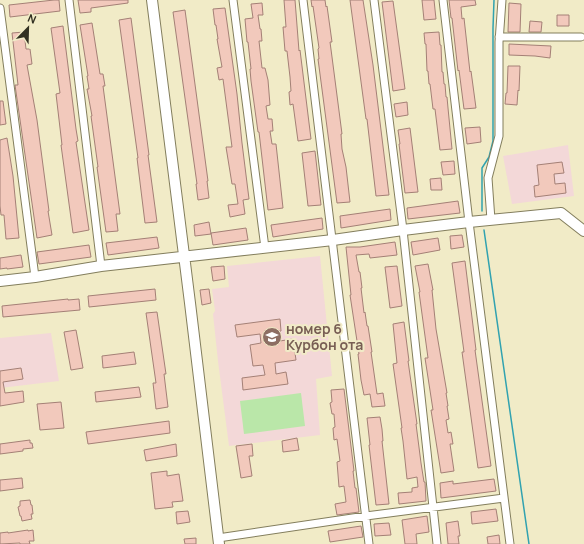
<svg xmlns="http://www.w3.org/2000/svg" width="584" height="544" viewBox="0 0 584 544" font-family="Manrope,sans-serif">
<style>
.education{fill:#f3d8d8}
.green{fill:#bae7a9}
.lines{fill:none;stroke-linecap:round;stroke-linejoin:round}
.stream{stroke:#31a2b0;stroke-width:1.5}
.building{fill:#f2c9bc;stroke:#a48076}
.street-casing{stroke:#837e5d;stroke-width:9}
.secondary-casing{stroke:#837e5d;stroke-width:12}
.street{stroke:#fff;stroke-width:7}
.secondary{stroke:#fff;stroke-width:10}
.labels{text-anchor:middle;stroke-width:4;stroke-linejoin:round;paint-order:stroke}
.education-label{font-size:14px;font-weight:bold;fill:#785e54;stroke:#f1ebc7;text-anchor:start}
</style>
<rect width="100%" height="100%" fill="#f1ebc7"/>
<!-- education -->
<path class="education" d="M568 145 574 196 512 204 503 156Z
M320 256 332 376 316 379 320 435 229 446 218 361 213 314 215 311 212 289 229 287 227 266Z
M51 333 59 381 0 388V338Z"/>
<!-- green -->
<path class="green" d="M301 393 305 426 244 434 240 401Z"/>
<g class="lines">
<!-- stream -->
<path class="stream" d="M482 211V168L489 157 493 141V28L494 0
M484 230 529 544"/>
</g>
<!-- building -->
<path class="building" d="M54 0H59L60 11 10 17 9 5Z
M78 0H128V3L91 8V12L80 13Z
M284 0H295L299 51 300 50 311 139 298 141 293 104 290 105 289 92 291 91 290 77 287 51H285L283 27H286Z
M311 0H325L326 7 327 6 332 42H330L332 57 342 134H341L342 149 346 167 350 202 337 203 318 59H319L318 49 319 48 313 6 312 7Z
M350 0H363L373 65 389 195 376 196 367 119H366Z
M422 0H434L436 19 424 20Z
M449 0H475L476 5 461 7 462 19 464 18 470 72 471 71 476 108 464 109 459 70 458 71 452 18H451Z
M393 1 405 89 393 91 382 2Z
M262 3 263 15H258L260 29H261L262 41H259L262 68H265L268 80 270 105 266 106 268 119H272L273 131H270L272 144H276L283 208 268 210 259 132H258L251 81 250 69H251L248 42H247L245 19 253 18 251 4Z
M509 3 521 4 520 32H508Z
M225 8 237 94 242 143 249 199 243 200 245 214 230 217 228 205 238 204 235 184H232L226 147H232L223 79 219 80 217 68 222 67 217 39H218L216 25H215L213 9Z
M185 10 208 181H207L209 198 198 200 196 184H197L190 134 173 12Z
M557 15H569V26H557Z
M131 18 149 155H148L157 222 145 223 137 158H138L119 20Z
M530 21 542 22 541 32H529Z
M92 23 100 74H103L105 86H103L120 214H116L118 231 106 232 97 167H98L91 116H92L87 89H89L87 76H88L80 25Z
M63 26 76 129 78 141 76 142 89 230 73 233 61 145H62L56 94 60 93 51 28Z
M24 32 26 49H30L32 64 27 65 37 120 49 211H48L52 235 37 238 15 85H18L12 33Z
M439 32 440 45H441L442 72H443L444 84H445L446 97H447L448 108 452 149 440 150 435 109H433L430 84H429L428 71H427L426 44H425L424 33Z
M509 44 551 46 550 58 535 56 509 55Z
M508 66H520L519 91 518 90 517 105 505 104 506 93H507Z
M0 101H3L6 124 0 125Z
M407 102 408 115 396 117 394 104Z
M480 127 481 142 467 144 465 128Z
M410 128 418 192 405 193 399 144H400L398 130Z
M7 138 13 176 19 238 6 239 4 215H1L0 206V140Z
M315 151 321 205 308 206 302 153Z
M454 161 455 174 443 175 441 162Z
M562 162 564 173 554 174 555 184 565 183 566 193 535 197 534 186 539 185 537 165Z
M441 178 442 190H431L430 179Z
M458 201 460 213 408 219 407 208Z
M390 209 391 220 341 228 340 216Z
M322 218 323 229 273 237 271 225Z
M209 222 211 234 195 236 194 225Z
M246 228 248 240 213 245 211 233Z
M462 235 464 247 451 249 450 236Z
M157 237 159 248 108 255 106 243Z
M438 238 440 250 413 255 411 242Z
M395 242 397 255 370 258 369 254 356 255 359 272H360L362 288H361L364 313 365 312 367 326H368L372 352H371L377 394 383 393 385 406 372 407 370 394 364 395 361 380 358 354H359L357 341 350 295H351L346 247H360Z
M89 245 91 257 39 264 37 252Z
M21 255 23 267 7 269V268L0 269V258Z
M465 261 476 350H475L491 466 478 468 462 352H464L452 263Z
M428 264 433 290H432L436 329 447 393H446L448 406H447L449 419 446 420 448 433 451 432 453 444H450L454 471 441 473 431 410H433L425 358H428L419 292H420L415 266Z
M224 266 225 279 213 281 211 267Z
M397 266 402 306 390 308 385 267Z
M155 289 156 300 89 307 88 296Z
M209 289 211 303 202 305 200 290Z
M68 299V300L79 299 80 310 3 317 2 306Z
M157 312 166 374H164L168 407 156 409 153 383H156L146 313Z
M280 319 281 331 271 333 273 342 293 339 296 360 275 363 276 374 286 372 288 384 243 390 242 378 265 375 263 365 253 366 250 345 261 343 260 334 237 337 235 325Z
M404 322 409 361H408L417 424H416L421 463 424 482H425L426 501 399 504 398 493 412 492V488L418 487 417 477 407 479 403 441 401 428H402L393 364 397 363 393 324Z
M76 330 83 368 71 370 64 332Z
M134 352 136 364 103 368 102 356Z
M21 368 23 379 3 382 5 393 23 391 24 402 0 406V371Z
M139 387 141 397 96 402 95 392Z
M344 389 354 471H353L355 488H356L359 512 337 515 335 504 346 502 344 486 339 487 337 462 340 461 337 439 334 440 333 428 335 427 334 414H332L330 403 332 402 331 390Z
M61 402 64 428 40 430 37 404Z
M380 417 382 429 383 441H382L389 504 376 505 369 445H370L367 418Z
M169 421 170 433 88 444 86 432Z
M297 438 299 450 283 452 282 441Z
M30 440V443H32L33 448 23 449V451L0 454V444Z
M176 444 177 456 146 461 144 450Z
M252 444 253 456H249L252 476 241 478 236 446Z
M167 471V476L179 474 183 501 172 502 173 507 155 509 151 473Z
M22 478 23 488 0 491V480Z
M494 479 496 491 441 498 440 483 453 481V484Z
M30 500 31 505H32L33 514H31L32 519 22 521 21 516H20L18 507 20 506V501Z
M496 509 498 521 472 524 471 512Z
M188 511 190 522 177 524 176 512Z
M427 516 429 532 416 534 417 544H405L402 520Z
M458 521 460 536H458L459 544H448L446 523Z
M389 523 391 535 375 536 374 524Z
M361 526 363 537 330 542 328 531Z
M28 530V531L33 530 34 541H29L30 544H20V543L0 544V533L8 532V533Z
M499 535 500 544H488L487 537Z
M196 538V544H185L184 539Z"/>
<g class="lines">
<defs>
<path id="street" d="M69 0 101 266
M233 0 265 248
M303 0 369 544
M374 0 403 230 437 544
M443 0 469 222 510 544
M0 8 35 277
M499 37H581
M491 220 488 178 499 136V42L502 0
M218 538 366 516 504 498"/>
<path id="secondary" d="M152 0 190 303 219 544
M0 281 35 277 101 266 333 240 403 230 469 222 561 213 584 231"/>
</defs>
<!-- street casing -->
<use href="#street" class="street-casing"/>
<!-- secondary casing -->
<use href="#secondary" class="secondary-casing"/>
<!-- street -->
<use href="#street" class="street"/>
<!-- secondary -->
<use href="#secondary" class="secondary"/>
</g>
<!-- icons -->
<defs>
<symbol id="school-disc" viewBox="-11 -11 22 22"><circle r="9.5" fill="#8d6e63" stroke="#f1ebc7"/><path d="M0-5L7-2L0 1L-7-2ZM-4 1L0 2.5L4 1V4Q0 6-4 4Z" fill="#fff"/></symbol>
</defs>
<g fill-rule="evenodd">
<use href="#school-disc" x="261" y="326" width="22" height="22"/>
</g>
<g class="labels">
<!-- education labels -->
<g class="education-label">
<text x="286" y="334">номер 6<tspan x="286" dy="16">Курбон ота</tspan></text>
</g>
</g>
<!-- north arrow -->
<g transform="translate(28 28) rotate(23)" stroke="#f1ebc7" stroke-width="3" paint-order="stroke">
<path d="M0-3L7 15L0 10L-7 15Z" fill="#323022"/>
<text y="-6" font-size="11" font-weight="bold" text-anchor="middle" fill="#323022">N</text>
</g>
</svg>
